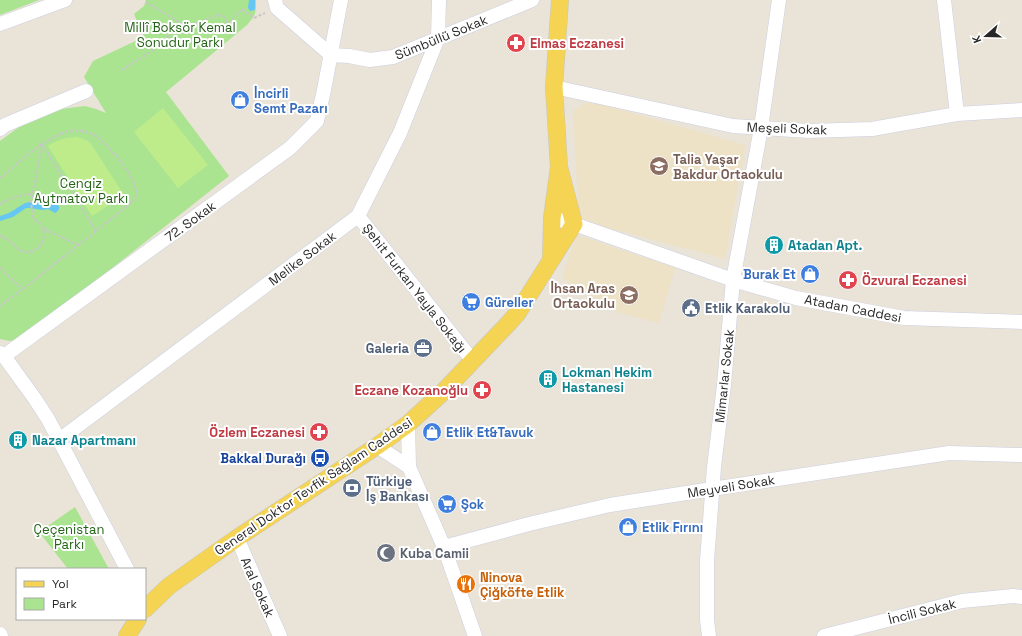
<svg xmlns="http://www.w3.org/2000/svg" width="1022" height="636" viewBox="0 0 1022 636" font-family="'Space Grotesk',sans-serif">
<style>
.education{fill:#ede2c5}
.green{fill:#aae490}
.pitch{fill:#bfec8b}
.water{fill:#65c7f2}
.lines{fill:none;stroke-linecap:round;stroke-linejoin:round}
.minor-casing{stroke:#cccfe1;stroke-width:15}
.major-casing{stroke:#c7c7c7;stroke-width:18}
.path{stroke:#c7c7c7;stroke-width:2;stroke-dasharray:3 2;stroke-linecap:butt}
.minor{stroke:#fff;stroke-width:14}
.major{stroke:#f4d452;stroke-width:17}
.labels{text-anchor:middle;stroke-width:4;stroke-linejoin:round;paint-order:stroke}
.park-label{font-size:13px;fill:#246416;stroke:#fff}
.street-label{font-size:13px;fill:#272727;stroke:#fff}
.health-label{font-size:13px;font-weight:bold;fill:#be3a42;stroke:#fff;text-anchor:start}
.shop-label{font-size:13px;font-weight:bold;fill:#366cbe;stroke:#fff;text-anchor:start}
.education-label{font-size:13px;font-weight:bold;fill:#785e54;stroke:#fff;text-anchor:start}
.culture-label{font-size:13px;font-weight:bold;fill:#0d838f;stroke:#fff;text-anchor:start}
.service-label{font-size:13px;font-weight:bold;fill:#4e5e75;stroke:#fff;text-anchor:start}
.transit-label{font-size:13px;font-weight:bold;fill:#164399;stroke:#fff;text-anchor:end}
.worship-label{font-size:13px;font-weight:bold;fill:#5b616d;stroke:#fff;text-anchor:start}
.food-label{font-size:13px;font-weight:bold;fill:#c56008;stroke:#fff;text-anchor:start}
</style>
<rect width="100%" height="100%" fill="#eae3d7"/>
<!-- education -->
<path class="education" d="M589 101 745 145 725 259 579 220 573 111Z
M577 235 675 268 659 323 617 312 562 278Z"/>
<!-- green -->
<path class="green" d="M0 0H39L0 15Z
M146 0H256C256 13 256 15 247 25L166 92 229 176 116 265 18 339 10 341 0 339V141L19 127 61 109 85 106 96 109 106 113 84 77 93 61 144 37 134 14 144 6Z
M75 507 109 569H68L39 532Z"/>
<!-- pitch -->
<path class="pitch" d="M163 108 208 165 178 188 134 132Z
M77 137 86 140 91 144 124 195 92 216 48 146C59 139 64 138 77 137Z"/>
<!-- water -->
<path class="water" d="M249 0H255V10L250 11 248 8Z
M43 200C49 203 68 204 55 213L48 209 43 210 29 208H26L13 217 0 221V216L9 213 25 203Z"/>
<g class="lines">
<defs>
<path id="minor" d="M275 0 277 8 331 55 349 56 370 60 393 57 532 0
M944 0 957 114
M0 24 65 0
M554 87 733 126 809 131 872 129 957 114 1022 110
M0 129 5 125 86 91
M358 216 473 361
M552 218 574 224 733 280 796 298 904 318 1022 322
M0 353 4 356 35 399 48 419 127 569
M4 356 290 148 317 121 324 90 341 0
M408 424 409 467 444 547 475 636
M59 440 358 216 400 133 438 38 439 0
M377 446 409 467
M237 538 280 636
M444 547 529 524 610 505 712 489 949 453 1022 455
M0 634 1 636
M709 636 707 620V561L714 467 724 385 733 280 761 128 779 0
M824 636 962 601 1013 596 1022 597"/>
<path id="major" d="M551 259 552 218 559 167 554 87 560 0
M145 609 169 586 237 538 377 446 408 424 442 393 506 326 517 314 574 224 559 167
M127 636 138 619"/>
</defs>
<!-- minor casing -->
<use href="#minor" class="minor-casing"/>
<!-- major casing -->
<use href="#major" class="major-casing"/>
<!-- path -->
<path class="path" d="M146 2 182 24 188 25 195 24 218 15 223 16 225 19 228 24 234 31 237 28 230 22 242 9 254 18 265 13
M122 70 141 58 154 49 182 24
M42 144 96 231
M0 178C21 161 44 137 70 131 78 130 87 131 94 135 106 141 141 182 136 196 133 202 126 207 121 211L23 289 0 306
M0 204C11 198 20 195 32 194
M44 229 78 245
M0 236C4 237 8 239 11 242 16 246 18 251 26 252 38 253 47 240 43 229 41 224 37 221 33 218L31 202 42 145
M0 268 22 289"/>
<!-- minor -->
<use href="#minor" class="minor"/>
<!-- major -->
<use href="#major" class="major"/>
</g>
<!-- icons -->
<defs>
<symbol id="pharmacy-disc" viewBox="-11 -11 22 22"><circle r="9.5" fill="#e0444e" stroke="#fff"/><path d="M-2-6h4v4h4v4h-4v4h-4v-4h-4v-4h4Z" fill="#fff"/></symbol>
<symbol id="shop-disc" viewBox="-11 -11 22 22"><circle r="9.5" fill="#3f7fe0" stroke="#fff"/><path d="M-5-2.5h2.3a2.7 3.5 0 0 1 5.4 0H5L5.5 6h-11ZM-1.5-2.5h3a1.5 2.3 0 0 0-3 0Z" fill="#fff"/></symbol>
<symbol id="school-disc" viewBox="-11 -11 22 22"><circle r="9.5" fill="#8d6e63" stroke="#fff"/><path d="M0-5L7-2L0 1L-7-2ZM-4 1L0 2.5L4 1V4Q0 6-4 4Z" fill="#fff"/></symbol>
<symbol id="building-disc" viewBox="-11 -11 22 22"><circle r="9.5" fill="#0f9aa8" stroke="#fff"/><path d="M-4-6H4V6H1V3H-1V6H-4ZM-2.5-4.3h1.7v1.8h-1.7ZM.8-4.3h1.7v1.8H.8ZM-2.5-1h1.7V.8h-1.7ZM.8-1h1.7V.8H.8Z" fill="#fff"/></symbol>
<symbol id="supermarket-disc" viewBox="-11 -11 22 22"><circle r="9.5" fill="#3f7fe0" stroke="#fff"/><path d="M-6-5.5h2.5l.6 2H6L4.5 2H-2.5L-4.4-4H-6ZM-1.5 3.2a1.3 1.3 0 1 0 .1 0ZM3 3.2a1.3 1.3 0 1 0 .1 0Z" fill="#fff"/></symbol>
<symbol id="civic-disc" viewBox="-11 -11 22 22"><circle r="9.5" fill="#5c6f8a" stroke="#fff"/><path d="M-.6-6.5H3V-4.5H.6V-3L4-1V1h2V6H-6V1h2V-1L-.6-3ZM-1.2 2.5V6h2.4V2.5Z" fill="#fff"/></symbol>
<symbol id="office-disc" viewBox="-11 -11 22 22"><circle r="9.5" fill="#5c6f8a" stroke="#fff"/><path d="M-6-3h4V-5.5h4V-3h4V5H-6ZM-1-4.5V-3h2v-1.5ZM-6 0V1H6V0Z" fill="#fff"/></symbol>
<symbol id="bus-disc" viewBox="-11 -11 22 22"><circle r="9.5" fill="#1a4fb4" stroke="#fff"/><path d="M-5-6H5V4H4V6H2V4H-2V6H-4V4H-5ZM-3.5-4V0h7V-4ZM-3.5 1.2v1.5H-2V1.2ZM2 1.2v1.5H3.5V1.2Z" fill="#fff"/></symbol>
<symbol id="bank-disc" viewBox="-11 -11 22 22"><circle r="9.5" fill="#5c6f8a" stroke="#fff"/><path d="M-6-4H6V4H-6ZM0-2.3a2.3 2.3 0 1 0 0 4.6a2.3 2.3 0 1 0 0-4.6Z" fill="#fff"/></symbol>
<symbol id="mosque-disc" viewBox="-11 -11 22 22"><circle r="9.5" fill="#6b7280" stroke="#fff"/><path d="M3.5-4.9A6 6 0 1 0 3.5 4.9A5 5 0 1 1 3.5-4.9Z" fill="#fff"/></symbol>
<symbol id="restaurant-disc" viewBox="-11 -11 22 22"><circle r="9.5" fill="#e8710a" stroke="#fff"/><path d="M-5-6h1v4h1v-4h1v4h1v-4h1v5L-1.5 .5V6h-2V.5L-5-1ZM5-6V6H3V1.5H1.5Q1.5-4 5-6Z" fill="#fff"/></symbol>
</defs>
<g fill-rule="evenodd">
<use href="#pharmacy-disc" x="505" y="32" width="22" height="22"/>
<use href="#shop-disc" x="229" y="89" width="22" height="22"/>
<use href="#school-disc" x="648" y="155" width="22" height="22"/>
<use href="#building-disc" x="763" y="234" width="22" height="22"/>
<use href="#shop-disc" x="799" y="263" width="22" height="22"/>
<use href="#pharmacy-disc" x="837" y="269" width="22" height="22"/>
<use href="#school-disc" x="618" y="284" width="22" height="22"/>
<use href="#supermarket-disc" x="460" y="291" width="22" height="22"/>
<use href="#civic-disc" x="680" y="297" width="22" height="22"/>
<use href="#office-disc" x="412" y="337" width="22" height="22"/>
<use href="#building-disc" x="537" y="368" width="22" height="22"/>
<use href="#pharmacy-disc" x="471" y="379" width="22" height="22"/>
<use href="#pharmacy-disc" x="308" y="421" width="22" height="22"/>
<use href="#shop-disc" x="421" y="421" width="22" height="22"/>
<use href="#building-disc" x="7" y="429" width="22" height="22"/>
<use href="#bus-disc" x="309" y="447" width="22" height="22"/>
<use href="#bank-disc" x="341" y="477" width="22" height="22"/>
<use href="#supermarket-disc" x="436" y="493" width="22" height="22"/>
<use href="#shop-disc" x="617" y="516" width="22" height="22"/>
<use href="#mosque-disc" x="375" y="542" width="22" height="22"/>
<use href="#restaurant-disc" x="455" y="573" width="22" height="22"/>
</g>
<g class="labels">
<!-- park labels -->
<g class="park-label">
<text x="180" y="32">Millî Boksör Kemal<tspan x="180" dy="15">Sonudur Parkı</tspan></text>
<text x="81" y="188">Cengiz<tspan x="81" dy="15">Aytmatov Parkı</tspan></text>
<text x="69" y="534">Çeçenistan<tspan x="69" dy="15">Parkı</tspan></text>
</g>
<!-- street labels -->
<g class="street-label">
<text transform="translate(441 37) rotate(-22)" y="5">Sümbüllü Sokak</text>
<text transform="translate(787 128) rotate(2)" y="5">Meşeli Sokak</text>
<text transform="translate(190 221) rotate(-36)" y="5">72. Sokak</text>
<text transform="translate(302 258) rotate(-37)" y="5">Melike Sokak</text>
<text transform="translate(415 288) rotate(52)" y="5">Şehit Furkan Yayla Sokağı</text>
<text transform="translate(853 308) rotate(11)" y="5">Atadan Caddesi</text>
<text transform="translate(724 376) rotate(-84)" y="5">Mimarlar Sokak</text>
<text transform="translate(313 486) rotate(-34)" y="5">General Doktor Tevfik Sağlam Caddesi</text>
<text transform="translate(731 486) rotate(-9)" y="5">Meyveli Sokak</text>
<text transform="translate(258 587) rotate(66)" y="5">Aral Sokak</text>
<text transform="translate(922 611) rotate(-14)" y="5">İncili Sokak</text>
</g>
<!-- health labels -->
<g class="health-label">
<text x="530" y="48">Elmas Eczanesi</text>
<text x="862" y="285">Özvural Eczanesi</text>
<text x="468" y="395" text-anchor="end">Eczane Kozanoğlu</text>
<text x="305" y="437" text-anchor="end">Özlem Eczanesi</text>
</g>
<!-- shop labels -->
<g class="shop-label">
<text x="254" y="98">İncirli<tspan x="254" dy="15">Semt Pazarı</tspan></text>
<text x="796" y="279" text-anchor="end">Burak Et</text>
<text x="485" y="307">Güreller</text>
<text x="446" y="437">Etlik Et&amp;Tavuk</text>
<text x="461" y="509">Şok</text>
<text x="642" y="532">Etlik Fırını</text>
</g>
<!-- education labels -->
<g class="education-label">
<text x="673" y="164">Talia Yaşar<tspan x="673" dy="15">Bakdur Ortaokulu</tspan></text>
<text x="615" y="293" text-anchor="end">İhsan Aras<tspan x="615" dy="15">Ortaokulu</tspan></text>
</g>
<!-- culture labels -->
<g class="culture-label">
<text x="788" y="250">Atadan Apt.</text>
<text x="562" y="377">Lokman Hekim<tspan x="562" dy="15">Hastanesi</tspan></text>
<text x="32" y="445">Nazar Apartmanı</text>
</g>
<!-- service labels -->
<g class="service-label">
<text x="705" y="313">Etlik Karakolu</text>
<text x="409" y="353" text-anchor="end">Galeria</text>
<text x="366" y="486">Türkiye<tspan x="366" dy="15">İş Bankası</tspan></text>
</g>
<!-- transit labels -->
<g class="transit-label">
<text x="306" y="463">Bakkal Durağı</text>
</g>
<!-- worship labels -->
<g class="worship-label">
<text x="400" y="558">Kuba Camii</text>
</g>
<!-- food labels -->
<g class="food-label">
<text x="480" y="582">Ninova<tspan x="480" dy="15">Çiğköfte Etlik</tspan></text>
</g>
</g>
<!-- legend -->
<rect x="16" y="568" width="130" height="52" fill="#ffffff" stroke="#a9a9a9"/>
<rect x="24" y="581" width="20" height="6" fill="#f4d452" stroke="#a9a9a9"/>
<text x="52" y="588" font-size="12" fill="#272727">Yol</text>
<rect x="24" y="598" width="20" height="12" fill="#aae490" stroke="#a9a9a9"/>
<text x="52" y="608" font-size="12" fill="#272727">Park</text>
<!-- north arrow -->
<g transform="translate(986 36) rotate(250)" stroke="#ffffff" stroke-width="3" paint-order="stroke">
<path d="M0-3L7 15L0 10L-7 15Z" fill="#272727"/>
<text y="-6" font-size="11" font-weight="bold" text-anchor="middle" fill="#272727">K</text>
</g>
</svg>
